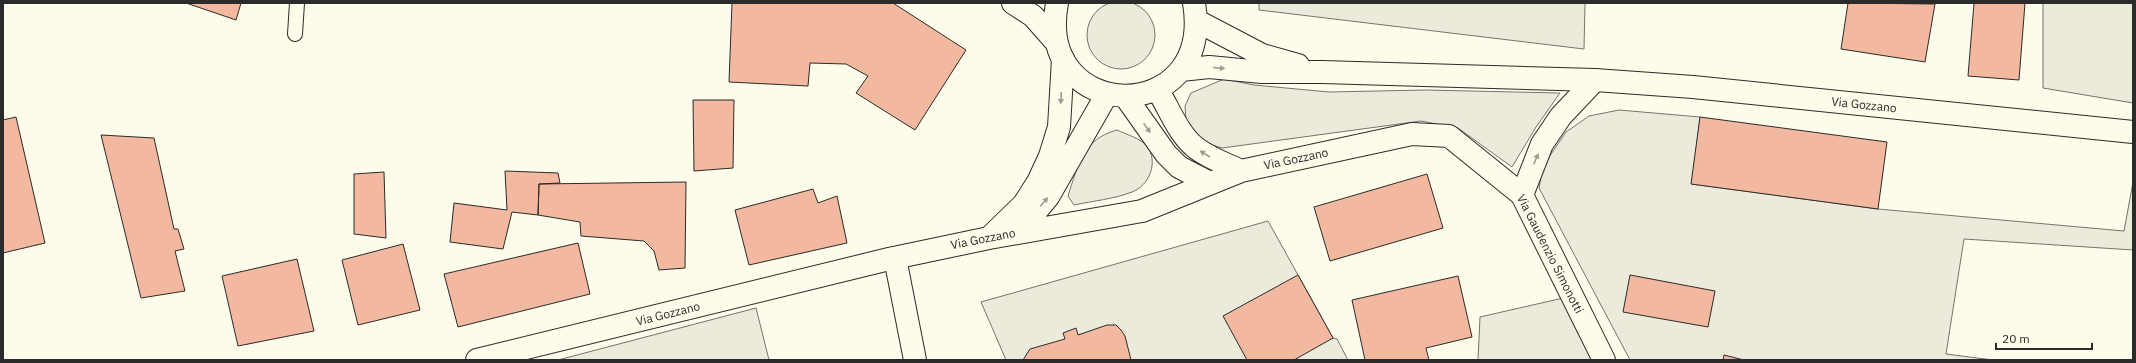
<svg xmlns="http://www.w3.org/2000/svg" width="2136" height="363" viewBox="0 0 2136 363" font-family="'IBM Plex Sans',sans-serif">
<style>
.green{fill:#ecebdb;stroke:#74746e}
.building{fill:#f2b8a0;stroke:#2b2b2b}
.lines{fill:none;stroke-linecap:round;stroke-linejoin:round}
.service-casing{stroke:#2b2b2b;stroke-width:16}
.minor-casing{stroke:#2b2b2b;stroke-width:24}
.tertiary-casing{stroke:#2b2b2b;stroke-width:24}
.secondary-casing{stroke:#2b2b2b;stroke-width:24}
.service{stroke:#fdfbea;stroke-width:14}
.minor{stroke:#fdfbea;stroke-width:22}
.tertiary{stroke:#fdfbea;stroke-width:22}
.secondary{stroke:#fdfbea;stroke-width:22}
.oneway{fill:#9e9d94}
.labels{text-anchor:middle;stroke-width:3;stroke-linejoin:round;paint-order:stroke}
.street-label{font-size:12px;fill:#2b2b2b;stroke:#fdfbea}
</style>
<rect width="100%" height="100%" fill="#fdfbea"/>
<!-- green -->
<path class="green" d="M1087 35a34 34 0 1 1 68 0a34 34 0 1 1-68 0Z
M1259 3H1585L1584 49 1259 10Z
M2043 3H2133V103L2043 88Z
M1224 79 1254 85 1329 92 1425 90 1560 93 1536 127 1512 167 1458 128 1421 121 1222 148 1212 145 1187 133 1185 106 1191 93Z
M1619 110 1700 117 1692 184 1878 209 2124 231 2133 182V250L1964 239 1946 354 1993 360H1630L1539 188 1543 166 1566 132 1589 116Z
M1117 130C1126 134 1141 139 1147 146 1159 162 1149 186 1132 192 1114 199 1093 201 1074 205L1068 196C1078 165 1083 139 1117 130Z
M1268 221 1333 338 1337 339 1348 360H1006L981 302Z
M1572 296 1605 360H1478L1480 317Z
M756 308 769 360H558Z"/>
<!-- building -->
<path class="building" d="M186 3H241L236 20Z
M732 3H893L966 50 915 130 856 93 868 76 846 64 810 63 808 86 729 82Z
M1848 3 1935 4 1925 62 1841 49Z
M1974 3H2025L2019 80 1968 76Z
M693 100H734L733 168 694 171Z
M16 117 45 243 3 253V120Z
M1700 117 1887 142 1878 209 1691 184Z
M101 135 154 138 174 229H178L184 249 175 251 185 291 141 298Z
M505 171 558 173 560 183 539 184 538 215 512 212 503 249 450 242 454 203 507 210Z
M384 172 386 238 354 234V174Z
M1427 174 1443 228 1330 261 1314 207Z
M686 182 685 268 659 270 654 251 644 241 581 236 580 222 538 215 539 184Z
M813 189 818 203 837 196 847 243 749 265 735 210Z
M578 243 590 294 458 327 444 274Z
M403 244 420 310 358 325 342 260Z
M297 259 314 331 238 346 222 276Z
M1298 275 1333 338 1294 360H1247L1223 316Z
M1630 275 1715 291 1708 327 1623 312Z
M1458 276 1472 337 1426 348 1429 360H1365L1352 300Z
M1107 325H1116L1121 330 1125 336 1131 360H1023L1030 349 1065 339 1063 333 1076 328 1078 335Z
M1724 355 1744 360H1723Z"/>
<g class="lines">
<defs>
<path id="service" d="M295 34 297 3"/>
<path id="minor" d="M1522 195 1542 144 1561 116 1595 80
M895 258 915 360"/>
<path id="tertiary" d="M1157 89C1169 108 1178 134 1196 148 1209 158 1226 164 1241 171
M1125 96 1166 154 1179 167 1210 183
M1021 224 1027 222 1048 197 1107 94
M989 238 1024 204 1038 182 1050 156 1059 127 1063 59
M477 360 889 259 989 238 1142 211 1241 171 1412 134 1449 136 1522 195 1604 360"/>
<path id="secondary" d="M1013 3 1033 16 1056 42
M1057 3C1034 125 1215 128 1194 3
M1197 21 1262 55 1298 65
M1181 70 1209 67 1262 72H1322L1595 80 1693 87 2133 132"/>
</defs>
<!-- service casing -->
<use href="#service" class="service-casing"/>
<!-- minor casing -->
<use href="#minor" class="minor-casing"/>
<!-- tertiary casing -->
<use href="#tertiary" class="tertiary-casing"/>
<!-- secondary casing -->
<use href="#secondary" class="secondary-casing"/>
<!-- service -->
<use href="#service" class="service"/>
<!-- minor -->
<use href="#minor" class="minor"/>
<!-- tertiary -->
<use href="#tertiary" class="tertiary"/>
<!-- secondary -->
<use href="#secondary" class="secondary"/>
</g>
<!-- one-way arrows -->
<defs><path id="oneway-solid" d="M-6-.8H1V-3.2L6.5 0L1 3.2V.8H-6Z"/></defs>
<g class="oneway">
<use href="#oneway-solid" transform="translate(1219 68) rotate(5)"/>
<use href="#oneway-solid" transform="translate(1061 98) rotate(93)"/>
<use href="#oneway-solid" transform="translate(1147 128) rotate(55)"/>
<use href="#oneway-solid" transform="translate(1205 154) rotate(-148)"/>
<use href="#oneway-solid" transform="translate(1536 159) rotate(-67)"/>
<use href="#oneway-solid" transform="translate(1044 202) rotate(-49)"/>
</g>
<g class="labels">
<!-- street labels -->
<g class="street-label">
<text transform="translate(1864 105) rotate(6)" y="4">Via Gozzano</text>
<text transform="translate(1296 159) rotate(-12)" y="4">Via Gozzano</text>
<text transform="translate(983 239) rotate(-11)" y="4">Via Gozzano</text>
<text transform="translate(1550 254) rotate(63)" y="4">Via Gaudenzio Simonotti</text>
<text transform="translate(668 314) rotate(-14)" y="4">Via Gozzano</text>
</g>
</g>
<!-- border -->
<rect width="2136" height="363" fill="none" stroke="#2b2b2b" stroke-width="8"/>
<!-- scale -->
<path d="M1996 343v6h96v-6" fill="none" stroke="#2b2b2b" stroke-width="2"/>
<text x="2002" y="343" font-size="12" fill="#2b2b2b" stroke="#fdfbea" stroke-width="3" paint-order="stroke">20 m</text>
</svg>
